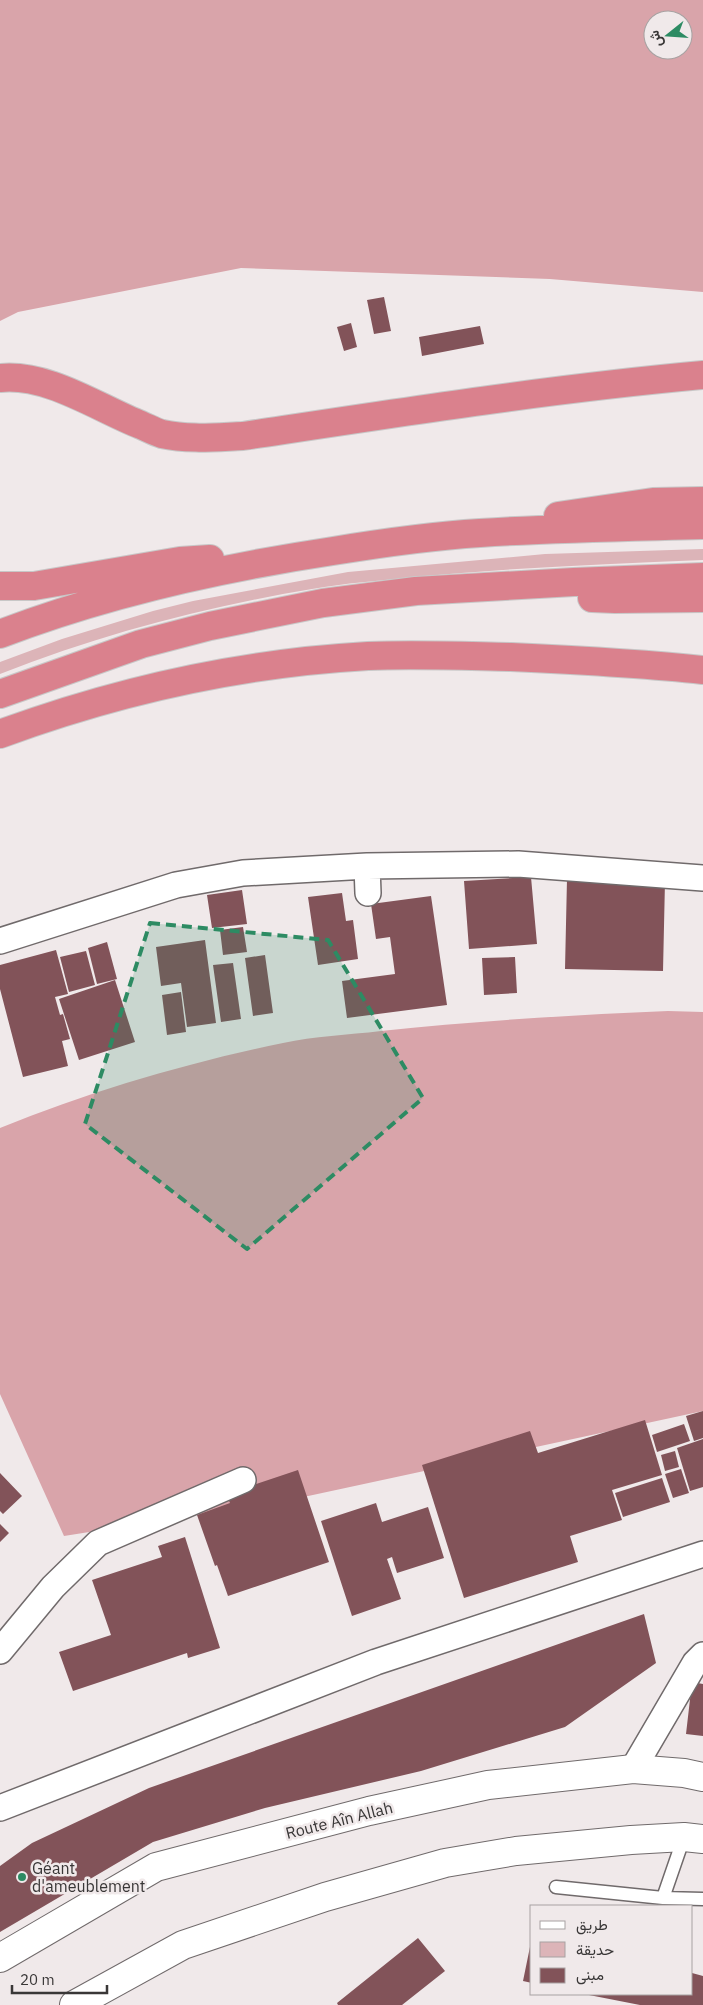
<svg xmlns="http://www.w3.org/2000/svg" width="703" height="2005" viewBox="0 0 703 2005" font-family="'IBM Plex Sans',Vazirmatn,sans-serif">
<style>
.green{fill:#dcb4b8}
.forest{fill:#d9a4aa;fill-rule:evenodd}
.building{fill:#825359}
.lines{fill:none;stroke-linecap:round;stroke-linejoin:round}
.lane-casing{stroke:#706a6b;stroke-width:15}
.street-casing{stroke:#706a6b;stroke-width:28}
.secondary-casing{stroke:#706a6b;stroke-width:30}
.highway-casing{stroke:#c8c7c7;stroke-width:30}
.lane{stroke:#fff;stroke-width:12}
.street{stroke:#fff;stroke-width:25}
.secondary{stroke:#fff;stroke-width:28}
.highway{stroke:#da818d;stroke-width:28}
.marked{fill:#2d8b63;fill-opacity:0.2;stroke:#2d8b63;stroke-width:4;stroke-dasharray:10 6;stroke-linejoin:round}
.poi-dot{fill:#2d8b63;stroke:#f0e9ea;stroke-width:2}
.labels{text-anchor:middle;stroke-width:5;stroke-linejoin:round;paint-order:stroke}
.street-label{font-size:16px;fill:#393737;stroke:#f0e9ea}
.poi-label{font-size:16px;fill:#393737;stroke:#f0e9ea;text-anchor:start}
</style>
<rect width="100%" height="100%" fill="#f0e9ea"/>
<!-- green -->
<path class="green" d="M703 549V560C606 564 510 568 413 577 380 581 345 583 312 589 204 607 102 634 0 674V662L62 639 153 611 193 601 348 572 545 554Z"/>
<!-- forest -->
<path class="forest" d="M0 0H703V292L550 279 241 268 18 312 0 321ZM653 20H683V50H653Z
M668 1011 703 1012V1411L285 1501 64 1536 0 1394V1128C91 1091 187 1063 283 1043 314 1036 348 1035 381 1031 476 1021 572 1015 668 1011Z"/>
<!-- building -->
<path class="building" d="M384 297 391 331 374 334 367 300Z
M351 323 357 347 344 351 337 327Z
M480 326 484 344 422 356 419 337Z
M531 877 537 944 469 949 464 881Z
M567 879 665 881 663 971 565 969Z
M242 890 247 924 212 928 207 895Z
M342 893 346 921 353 920 358 959 318 965 308 897Z
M431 896 447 1005 347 1018 342 981 395 974 390 937 376 939 371 904Z
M243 927 247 952 223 955 220 930Z
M205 940 216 1023 187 1027 181 983 161 986 156 947Z
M107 942 117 979 97 984 88 948Z
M56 950 68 994 55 997 60 1015 63 1014 70 1039 62 1041 68 1066 23 1077 0 989V965Z
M86 951 95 985 69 992 60 957Z
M265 955 273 1013 253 1016 245 958Z
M515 957 517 993 484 995 482 958Z
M233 963 241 1019 221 1022 213 965Z
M115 980 135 1042 79 1060 59 999Z
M181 992 186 1032 167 1035 162 995Z
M703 1411V1438L694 1441 686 1416Z
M645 1420 662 1475 612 1490 622 1520 570 1536 578 1562 464 1598 422 1465 530 1431 538 1453Z
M684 1424 690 1441 657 1452 652 1435Z
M703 1439V1487L690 1491 677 1448Z
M675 1451 679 1467 665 1471 661 1455Z
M681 1469 689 1493 673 1498 665 1474Z
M298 1470 329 1562 228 1596 217 1565 215 1566 197 1515 230 1503 226 1494Z
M0 1473 22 1496 3 1514 0 1511Z
M662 1478 670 1502 623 1517 615 1493Z
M376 1503 382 1522 428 1507 444 1558 397 1573 392 1557 387 1559 401 1599 352 1616 321 1521Z
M0 1524 9 1533 0 1542Z
M185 1537 220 1648 188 1658 187 1653 73 1691 59 1652 111 1635 92 1580 162 1557 158 1546Z
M644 1614 656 1663 565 1727 421 1771 265 1808 153 1842 0 1932V1866L32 1843 149 1788Z
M692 1682 703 1684V1736L686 1734Z
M418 1938 445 1971 402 2005H338L337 2003Z
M531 1942H532V1983L523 1981Z
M692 1973 703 1976V2005H640L589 1995 692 1994Z"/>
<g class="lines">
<defs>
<path id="lane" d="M556 1887 663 1898 703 1899
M663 1898 684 1837"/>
<path id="street" d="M367 866 368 893
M0 941 176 885 243 873 367 866 518 864 703 878
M0 1651 53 1587 98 1543 243 1480
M633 1769 695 1663 703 1655
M0 1808 376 1662 703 1554"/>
<path id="secondary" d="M0 1958 156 1867 369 1811 488 1785 633 1769 684 1773 703 1777
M74 2005 183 1945 325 1897 445 1863 516 1851 631 1840 684 1837 703 1839"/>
<path id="highway" d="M0 378C48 373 98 408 141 425 148 428 155 432 162 434 189 440 217 437 243 436 396 413 549 389 703 375
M558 516 653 502 703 501
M0 586H34L180 561 210 559
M592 598 615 599 703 598
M0 634C107 593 220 568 333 551 382 543 431 536 480 533 554 528 629 527 703 525
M0 694 141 644 210 626 323 603 416 591 574 582 703 577
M0 734C117 691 243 663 368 656 416 654 463 656 511 657 575 660 639 663 703 670"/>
</defs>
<!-- lane casing -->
<use href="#lane" class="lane-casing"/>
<!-- street casing -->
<use href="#street" class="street-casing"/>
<!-- secondary casing -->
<use href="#secondary" class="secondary-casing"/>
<!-- highway casing -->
<use href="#highway" class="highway-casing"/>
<!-- lane -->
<use href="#lane" class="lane"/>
<!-- street -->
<use href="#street" class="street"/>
<!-- secondary -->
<use href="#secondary" class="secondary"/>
<!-- highway -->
<use href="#highway" class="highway"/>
</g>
<!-- marked area -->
<path class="marked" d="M150 923 328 940 423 1098 247 1249 85 1124Z"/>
<!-- markers -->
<circle class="poi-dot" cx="22" cy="1877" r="5"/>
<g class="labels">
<!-- street labels -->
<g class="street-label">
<text transform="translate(339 1820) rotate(-14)" y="6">Route Aîn Allah</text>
</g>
<!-- poi labels -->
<g class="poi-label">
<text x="32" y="1874">Géant<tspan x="32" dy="18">d'ameublement</tspan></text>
</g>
</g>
<!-- legend -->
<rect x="530" y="1905" width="162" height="90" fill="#f0e9ea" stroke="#a7a2a2"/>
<rect x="540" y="1921" width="25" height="8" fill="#ffffff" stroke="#a7a2a2"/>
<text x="576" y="1930" font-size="15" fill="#393737">طريق</text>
<rect x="540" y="1942" width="25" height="15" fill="#dcb4b8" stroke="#a7a2a2"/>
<text x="576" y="1955" font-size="15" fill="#393737">حديقة</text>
<rect x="540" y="1968" width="25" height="15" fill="#825359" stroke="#a7a2a2"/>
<text x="576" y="1980" font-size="15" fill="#393737">مبنى</text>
<!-- north arrow -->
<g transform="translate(668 35) rotate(253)"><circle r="24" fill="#f0e9ea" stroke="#a7a2a2"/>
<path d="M0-4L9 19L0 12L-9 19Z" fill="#2d8b63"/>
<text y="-8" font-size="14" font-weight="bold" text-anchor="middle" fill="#393737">ش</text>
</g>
<!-- scale -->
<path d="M12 1985v8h95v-8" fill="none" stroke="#393737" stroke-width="2.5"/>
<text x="20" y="1985" font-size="15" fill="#393737" stroke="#f0e9ea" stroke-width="4" paint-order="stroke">20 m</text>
</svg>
